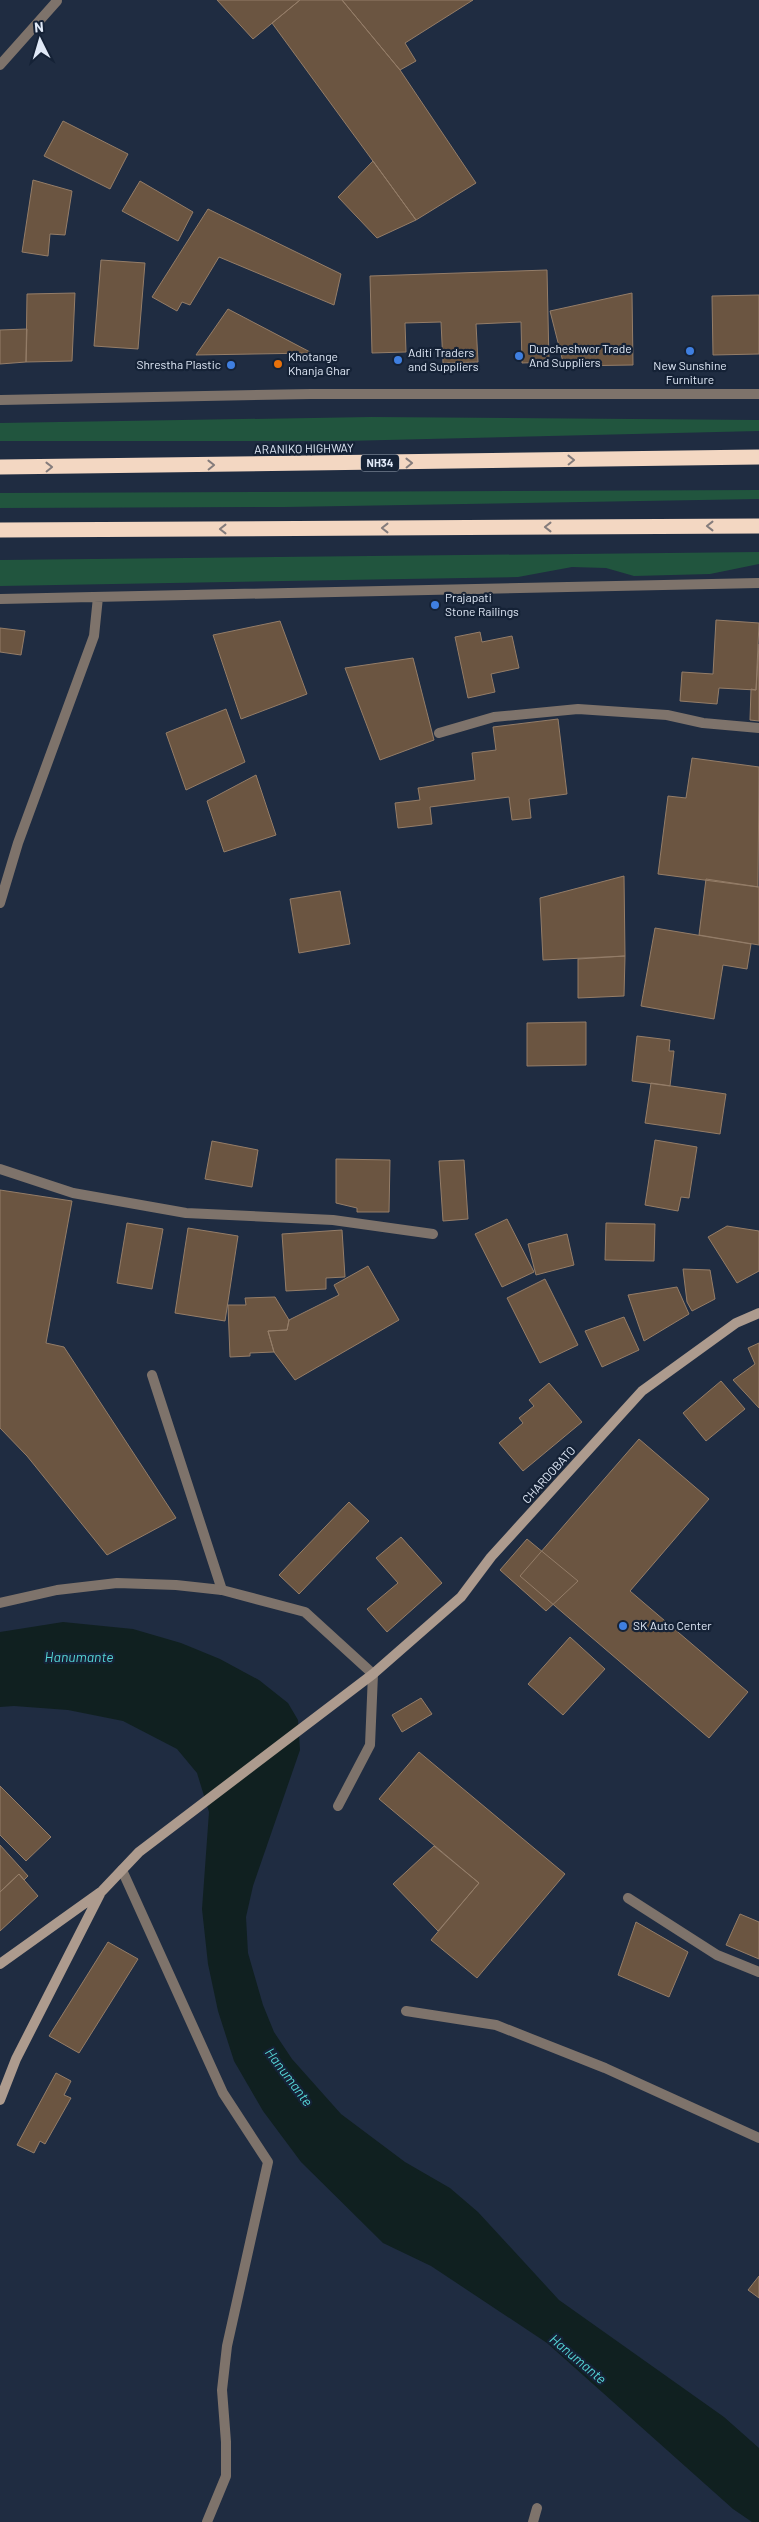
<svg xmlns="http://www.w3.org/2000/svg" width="759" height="2522" viewBox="0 0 759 2522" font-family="Barlow,sans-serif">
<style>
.green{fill:#21553e}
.water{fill:#102020}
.building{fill:#6b5541;stroke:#947d68}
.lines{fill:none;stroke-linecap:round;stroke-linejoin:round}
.lane{stroke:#7e736b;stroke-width:10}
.street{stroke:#7e736b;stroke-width:10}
.secondary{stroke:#ad9b8e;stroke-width:10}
.highway{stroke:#f3d7c2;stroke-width:15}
.oneway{stroke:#847c7c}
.shop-dot{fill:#3f7fe0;stroke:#152236;stroke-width:2}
.food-dot{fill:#e8710a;stroke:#152236;stroke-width:2}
.labels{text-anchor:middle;stroke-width:4.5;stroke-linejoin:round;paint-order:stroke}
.shield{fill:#152236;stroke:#a3adbd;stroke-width:1}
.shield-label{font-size:11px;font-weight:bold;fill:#e0e9f7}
.poi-label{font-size:12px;fill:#e0e9f7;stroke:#152236;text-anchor:start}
.street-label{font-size:12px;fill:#e0e9f7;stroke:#152236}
.water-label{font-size:14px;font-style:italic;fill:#55d5d6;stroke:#152236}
</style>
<rect width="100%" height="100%" fill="#1f2c41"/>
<!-- green -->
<path class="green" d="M371 417 759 420V431L345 441H0V423Z
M759 490V499L285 507 0 508V493Z
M759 552V564L710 574 634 576 606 568 572 567 518 577 0 586V560Z"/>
<!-- water -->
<path class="water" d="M63 1622 133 1629 181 1643 220 1659 259 1680 288 1703 298 1720 300 1750 253 1886 246 1917 248 1953 263 2005 274 2032 292 2059 341 2114 405 2162 450 2188 478 2212 559 2300 724 2417 759 2448V2522H752L733 2509 547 2343 431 2266 383 2243 301 2162 263 2111 234 2061 218 2011 208 1964 202 1909 209 1812 197 1773 177 1749 123 1721 68 1710 14 1706 0 1707V1632Z"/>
<!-- building -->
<path class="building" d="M217 0H300L253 39Z
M300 0H342L400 70 476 183 416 220 272 23Z
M342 0H473L405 43 416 61 400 70Z
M63 121 128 154 110 189 44 156Z
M373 161 416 220 377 238 338 197Z
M33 180 72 191 65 235 50 234 48 256 22 252Z
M140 181 193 212 178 241 122 211Z
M208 209 341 274 334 305 219 257 190 305 182 302 177 311 152 297Z
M101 260 145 263 138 349 94 346Z
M547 270 549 362 522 363 521 322 476 324 478 362 443 363 441 322 405 323 406 352 372 353 370 276Z
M75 293 72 361 26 362 27 294Z
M632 293 633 365 564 366 550 311Z
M759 295V354L713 355 712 296Z
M228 309 312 353 196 355Z
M27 329 26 362 0 364V330Z
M716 620 759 623 756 690 719 688 717 704 680 701 682 672 713 674Z
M280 621 307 694 241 719 213 635Z
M0 628 25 631 21 655 0 652Z
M480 632 482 642 512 636 519 668 491 674 495 692 468 698 455 637Z
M759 644V721L750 720 751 689 756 690Z
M413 658 434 740 380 760 345 668Z
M226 709 245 762 186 790 166 733Z
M558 719 567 794 529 799 531 818 512 820 509 797 430 807 432 824 398 828 395 803 420 800 418 788 475 780 472 753 496 750 493 727Z
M692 758 759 767 758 887 658 874 668 796 686 798Z
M256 775 276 835 224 852 207 801Z
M624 876 625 956 543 960 540 898Z
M706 879 759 887V945L699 935Z
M340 891 350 944 299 953 290 899Z
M655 928 751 944 747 969 723 965 714 1019 641 1006Z
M625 956 624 996 578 998V959Z
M586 1022V1065L527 1066V1023Z
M637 1036 670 1040 669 1051H674L670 1086 632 1081Z
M651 1083 726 1094 720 1134 645 1123Z
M655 1140 697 1147 689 1198 681 1197 678 1211 645 1205Z
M212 1141 258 1150 252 1187 205 1179Z
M336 1159 390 1160 389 1212H357V1208L336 1203Z
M464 1160 468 1219 443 1221 439 1161Z
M0 1190 72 1201 46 1343 64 1347 176 1518 107 1555 27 1456 0 1428Z
M507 1219 534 1272 502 1287 475 1234Z
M127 1223 163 1229 152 1289 117 1283Z
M606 1223 655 1224 654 1261 605 1260Z
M727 1226 759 1231V1271L737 1283 708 1237Z
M188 1228 238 1236 225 1321 175 1313Z
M342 1230 345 1277 326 1278V1289L286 1291 282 1234Z
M567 1234 574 1265 536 1275 528 1244Z
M368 1266 399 1320 295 1380 274 1352 268 1331 287 1330 289 1320 339 1295 334 1285Z
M683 1269 710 1270 715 1299 692 1311 687 1302Z
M545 1279 578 1345 540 1363 507 1298Z
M677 1287 689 1314 644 1341 628 1295Z
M275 1297 289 1320 287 1330 268 1331 274 1352 250 1353V1356L230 1357 228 1305H246L245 1298Z
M624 1317 639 1350 602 1367 585 1331Z
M759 1343V1408L733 1380 755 1364 748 1348Z
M721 1381 745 1409 706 1441 683 1413Z
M549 1383 582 1422 523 1471 499 1443 523 1423 519 1418 534 1406 529 1400Z
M639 1439 709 1499 630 1591 748 1692 709 1738 520 1576Z
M349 1502 369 1521 299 1594 279 1575Z
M401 1537 442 1583 387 1632 367 1609 398 1583 376 1558Z
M527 1539 578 1581 546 1611 500 1570Z
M570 1637 605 1669 563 1715 528 1684Z
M421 1698 432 1714 402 1732 392 1715Z
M419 1752 565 1874 477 1978 431 1940 479 1883 379 1799Z
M0 1786 51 1837 26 1861 0 1835Z
M0 1845 28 1876 24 1880 19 1874 0 1892Z
M434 1846 479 1883 438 1931 393 1884Z
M19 1874 38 1896 0 1931V1892Z
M740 1914 759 1922V1959L726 1945Z
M636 1922 688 1952 669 1997 618 1975Z
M108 1942 138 1959 79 2053 49 2036Z
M56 2073 71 2081 64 2095 71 2098 45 2144 40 2141 34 2153 17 2145Z
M759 2276V2298L748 2290Z"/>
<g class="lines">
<!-- lane -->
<path class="lane" d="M0 65 57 1
M152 1375 222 1590
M406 2011 496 2025 605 2068 759 2138
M533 2522 537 2508"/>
<!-- street -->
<path class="street" d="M0 400 311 394H759
M0 599 759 583
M439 733 494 717 578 709 667 715 703 723 759 728
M0 903 18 843 94 636 98 597
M0 1169 73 1193 186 1213 333 1220 433 1234
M0 1603 57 1590 117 1583 176 1585 222 1590 305 1612 373 1674 370 1745 338 1806
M122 1870 223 2093 268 2162 227 2346 222 2390 226 2442V2476L207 2522
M628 1898 717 1955 759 1972"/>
<!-- secondary -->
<path class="secondary" d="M0 1964 102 1891 139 1852 373 1674 461 1597 491 1557 642 1391 736 1323 759 1313
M0 2100 16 2059 100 1894"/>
<!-- highway -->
<path class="highway" d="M0 467 759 457
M0 530 759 526"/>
</g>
<!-- one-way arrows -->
<defs><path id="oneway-chevron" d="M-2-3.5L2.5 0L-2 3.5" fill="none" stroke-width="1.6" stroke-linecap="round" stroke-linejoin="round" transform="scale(1.25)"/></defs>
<g class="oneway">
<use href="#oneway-chevron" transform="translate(571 460) rotate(-1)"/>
<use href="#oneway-chevron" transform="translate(409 463) rotate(-1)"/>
<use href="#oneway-chevron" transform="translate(211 465) rotate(-1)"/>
<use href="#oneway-chevron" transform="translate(49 467) rotate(-1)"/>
<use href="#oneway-chevron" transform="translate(710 526) rotate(180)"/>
<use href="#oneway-chevron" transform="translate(548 527) rotate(180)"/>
<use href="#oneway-chevron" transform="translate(385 528) rotate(180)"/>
<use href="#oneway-chevron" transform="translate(223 529) rotate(180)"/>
</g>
<!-- markers -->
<g class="shop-dot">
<circle cx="690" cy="351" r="5"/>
<circle cx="519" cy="356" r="5"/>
<circle cx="398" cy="360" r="5"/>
<circle cx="231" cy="365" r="5"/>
<circle cx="435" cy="605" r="5"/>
<circle cx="623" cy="1626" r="5"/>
</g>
<circle class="food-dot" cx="278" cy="364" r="5"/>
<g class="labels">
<!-- shield labels -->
<rect class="shield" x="361" y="454.5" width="38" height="17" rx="4"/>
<g class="shield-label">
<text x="380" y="467">NH34</text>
</g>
<!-- poi labels -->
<g class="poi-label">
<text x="529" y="353">Dupcheshwor Trade<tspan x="529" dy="14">And Suppliers</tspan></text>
<text x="408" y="357">Aditi Traders<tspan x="408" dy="14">and Suppliers</tspan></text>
<text x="288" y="361">Khotange<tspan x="288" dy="14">Khanja Ghar</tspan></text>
<text x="221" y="369" text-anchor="end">Shrestha Plastic</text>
<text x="690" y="370" text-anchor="middle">New Sunshine<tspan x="690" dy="14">Furniture</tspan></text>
<text x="445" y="602">Prajapati<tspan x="445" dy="14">Stone Railings</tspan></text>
<text x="633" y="1630">SK Auto Center</text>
</g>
<!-- street labels -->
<g class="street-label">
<text transform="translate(304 449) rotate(-1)" y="4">ARANIKO HIGHWAY</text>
<text transform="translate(549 1475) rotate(-48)" y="4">CHARDOBATO</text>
</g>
<!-- water labels -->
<g class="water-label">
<text x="79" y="1662">Hanumante</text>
<text transform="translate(289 2077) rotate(53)" y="5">Hanumante</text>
<text transform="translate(578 2359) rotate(40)" y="5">Hanumante</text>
</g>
</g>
<!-- north arrow -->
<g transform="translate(40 40) rotate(355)" stroke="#152236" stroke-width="4" paint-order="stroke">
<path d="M0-4L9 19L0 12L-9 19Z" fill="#e0e9f7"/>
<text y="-8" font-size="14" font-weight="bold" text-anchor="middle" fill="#e0e9f7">N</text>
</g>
</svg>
